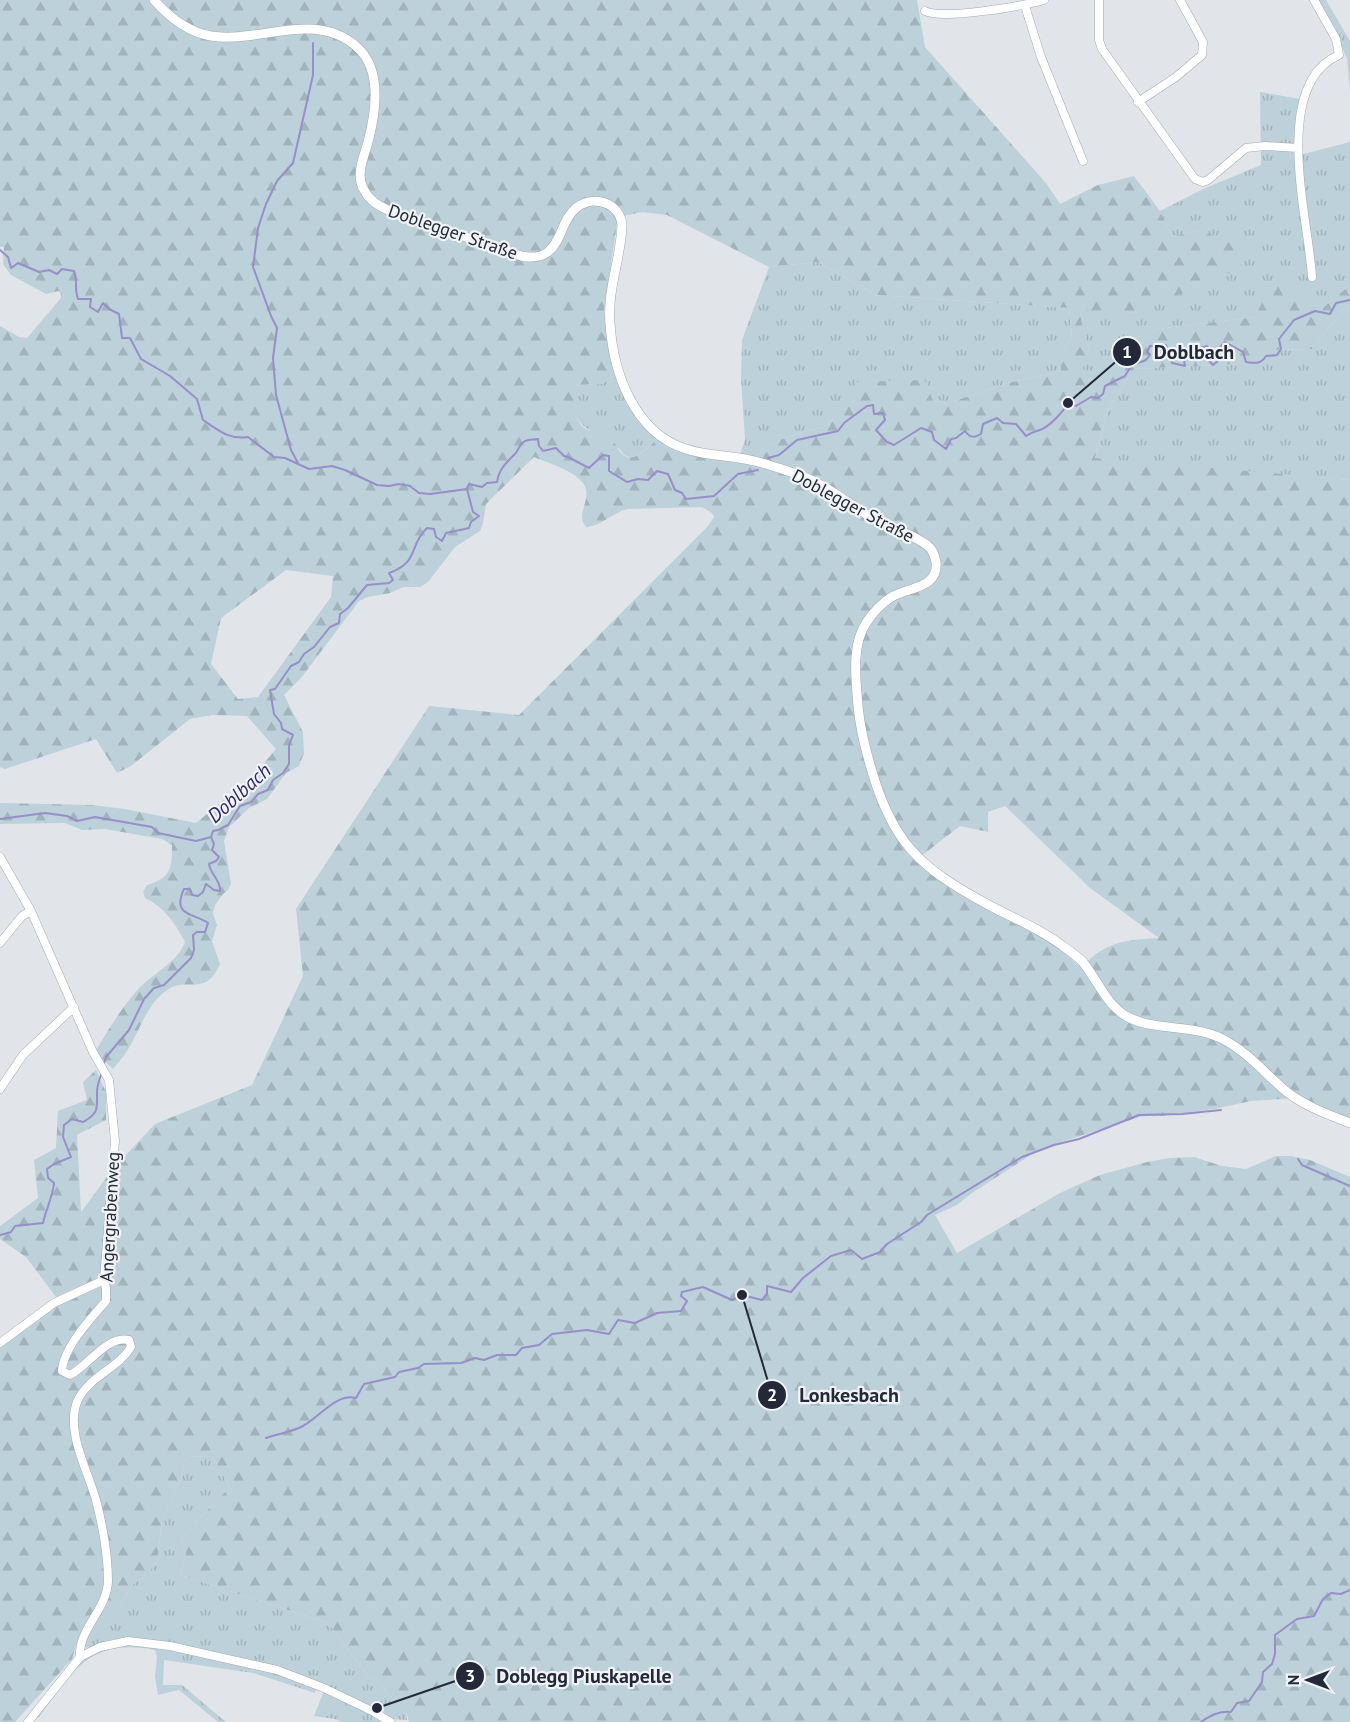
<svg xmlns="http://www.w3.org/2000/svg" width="1350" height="1722" viewBox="0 0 1350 1722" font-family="'PT Sans',sans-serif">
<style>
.grass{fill:url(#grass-tufts)}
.forest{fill:url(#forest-firs);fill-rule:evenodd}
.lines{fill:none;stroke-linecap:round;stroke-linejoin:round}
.stream{stroke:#978eca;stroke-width:2}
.minor-casing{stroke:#a4a9b1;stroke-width:9}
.tertiary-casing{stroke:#a4a9b1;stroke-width:10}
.minor{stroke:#fff;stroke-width:8}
.tertiary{stroke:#fff;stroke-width:9}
.labels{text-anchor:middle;stroke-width:4.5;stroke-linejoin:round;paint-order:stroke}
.street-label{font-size:18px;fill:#232939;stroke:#f1f4f7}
.water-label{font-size:20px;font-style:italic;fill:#30236f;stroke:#f1f4f7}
.leader{fill:none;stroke:#232939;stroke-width:2}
.callout-dot{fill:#232939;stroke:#f1f4f7;stroke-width:2}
.mark-label{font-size:18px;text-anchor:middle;font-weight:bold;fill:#fff}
.callout-label{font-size:20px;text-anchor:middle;font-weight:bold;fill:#232939;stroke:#f1f4f7;stroke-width:4.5;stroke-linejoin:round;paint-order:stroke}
</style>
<defs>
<pattern id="grass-tufts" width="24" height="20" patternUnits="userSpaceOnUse" patternTransform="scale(1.5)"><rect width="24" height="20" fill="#bcd1d9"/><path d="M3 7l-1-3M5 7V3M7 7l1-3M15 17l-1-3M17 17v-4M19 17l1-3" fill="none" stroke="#a1b3bb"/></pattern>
<pattern id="forest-firs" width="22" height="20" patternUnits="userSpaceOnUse" patternTransform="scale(1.5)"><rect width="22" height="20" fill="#bcd1d9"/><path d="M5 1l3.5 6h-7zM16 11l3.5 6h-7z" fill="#a1b3bb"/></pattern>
</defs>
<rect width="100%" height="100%" fill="#e1e5ea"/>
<!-- grass -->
<path class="grass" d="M1317 0H1326L1350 41V92L1347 59 1339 40Z
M1260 92 1306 100 1300 155 1350 142V285L1325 306 1307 305 1255 317 1157 329 1095 384 1082 368 1089 351 1081 319 1085 309 1136 313 1201 230 1172 236 1160 211 1203 189 1261 165Z
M818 262 876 295 1069 308 1072 338 1061 355V371L1008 383 951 402 933 401 855 382V400L824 427 799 433 767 445 756 458 740 454 745 440 741 378 742 340 769 267Z
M1350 307V480L1095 459 1108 409 1134 369 1258 363 1266 350 1313 349 1328 328Z
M615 376C625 398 639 422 657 439 650 446 641 456 631 457 622 457 623 451 617 447 588 423 571 435 574 385 590 386 601 384 615 376Z
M212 1456 230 1487 181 1538 186 1554 180 1575 328 1623 368 1676 382 1686 391 1698 406 1707 407 1720 390 1719 325 1685 137 1639H114L90 1648 85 1647 84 1642 106 1602 117 1609 133 1584 144 1577 157 1562 162 1521 177 1488 187 1457Z
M117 1644 147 1645 277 1673 316 1687 315 1693 253 1673 164 1660 163 1685H182L226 1722H218L179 1690 158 1695 155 1677 157 1657 155 1650C90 1637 73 1671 39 1717L32 1722 81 1661 88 1655Z
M324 1691 326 1692 385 1722H341L335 1719 314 1716Z"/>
<!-- forest -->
<path class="forest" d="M0 0H917L925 47 1046 183 1060 204 1098 185 1134 176 1160 211 1172 236 1201 230 1238 247 1241 268 1136 313 1085 310 1081 319 1089 351 1083 368 1095 384 1157 329 1255 317 1277 271 1307 305 1325 306 1350 285V307L1328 328 1313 349 1266 350 1258 363 1134 369 1108 409 1095 458 1350 480V1120L1300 1098 1251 1101 1214 1109 1161 1116H1143L1061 1142 1034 1153 972 1193 957 1205 935 1215 957 1253 1060 1193 1100 1175 1147 1162 1169 1158 1194 1157 1222 1166 1246 1169 1276 1156H1291L1310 1160 1350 1177V1722H409L405 1707 391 1698 382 1686 368 1676 328 1623 180 1575 186 1554 181 1538 230 1487 212 1456 187 1457 177 1488 162 1521 157 1562 144 1577 133 1584 117 1609H109L106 1602 99 1604 79 1637 72 1659 15 1722H0V1346L56 1297 26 1257 0 1239V1226L38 1198 34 1160 56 1148 58 1111 87 1100 83 1082 96 1070 106 1092V1120L77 1135 81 1212 112 1170 155 1124 252 1085 303 976 296 909 429 706 519 715 708 526 714 517 712 513 702 507 628 509C613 512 602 526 586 527 574 514 594 499 583 483 573 470 548 463 534 457L486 504 483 523 480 531 455 547 428 582 420 587H403L390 593 368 597 359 601 301 678 284 695 303 732 304 753 299 766 286 773 267 799 249 808 229 827 224 841 231 884 228 890 223 894 215 905 213 913 217 925 212 941 220 964C206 997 188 977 169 989 148 1002 142 1025 130 1046 125 1055 119 1062 113 1069L95 1052C107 1032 119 1012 134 994 149 975 178 963 185 942 176 924 163 906 145 898L143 892 147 885C171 878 172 868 172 845L162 839 105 829 82 830 65 823 0 824V803L92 805 125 809 196 823 254 775 276 749 247 716 212 715 190 719 131 766 117 773 96 739 5 769 0 767V326L19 337 27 338 61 298V294L59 291 46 294 11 275 3 264 4 247H0ZM642 212 667 215 769 267 818 262 876 295 1069 308 1072 338 1061 355V371L1008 383 951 402 933 401 925 380 855 382V400L824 427 799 433 767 445 751 464 669 445 657 439C650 446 633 465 622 454 617 448 614 440 607 436 600 432 587 432 582 426 574 418 574 395 574 385L603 384 615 376 607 338 604 310 618 217ZM286 570 333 576 331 597 258 697 238 699 211 664 221 618ZM1005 806 1090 888 1159 938C1138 939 1117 940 1099 952 1091 957 1088 962 1079 966L1056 945 990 911 915 861 960 826 988 832V812Z"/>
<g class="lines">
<!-- stream -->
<path class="stream" d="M0 250 8 257 11 268 18 263 39 272 49 270 57 274 62 269 74 271C78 281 74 288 78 299H91L90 307 98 312 103 303 109 309 119 314 122 338H130L141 359 170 376 197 399 203 420C218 430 229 440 248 437L274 457 285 458 309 469 332 466 345 470 377 485 389 486 399 484 410 486 419 493 430 494 467 489
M768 458 779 455 797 440 838 431 844 423 867 406 873 405 874 414 883 413 885 420 876 430 887 442 894 445 921 428 932 432 934 440 946 449 951 439 956 438 965 431C970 438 974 438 981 434L983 424 997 418 1003 423 1016 424 1026 436C1031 432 1034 432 1040 430 1049 427 1063 412 1068 403L1076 406 1091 397 1098 398 1103 394 1105 386 1125 376 1131 366 1146 360 1150 355 1147 352 1150 346 1166 345 1172 363 1185 366 1183 354 1186 348H1200L1207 346 1210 350 1203 354 1213 365 1218 361 1222 353 1217 350 1225 342 1243 352 1246 362C1255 363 1260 365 1266 356L1277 355 1281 349 1279 339 1294 320 1315 311 1330 314 1336 303 1350 300
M298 463 291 450 276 395 273 358 277 328 271 316 253 267 258 228 266 204 277 181 293 163 313 75V43
M0 819 45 813 67 816 77 821 95 817 152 827 158 833 196 841 211 837
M103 1066 106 1057 129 1030 144 999 154 988 164 985 191 958 194 950 193 935 197 932H205L208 923C195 913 171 917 184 889H190L192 895 198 896 203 892 206 884 214 890 220 891C221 880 210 874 209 864L216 861 219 857 212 850 214 844 211 837 213 831 218 830 228 825 240 806 251 802 258 794 268 790 273 780 283 773 289 764V745L293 735 282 729 281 723 274 714 270 690 275 689 291 666 299 662 304 654 314 647 330 627 339 623 340 614 348 608 367 585 389 583 393 580 389 573C420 562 408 546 427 528L434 529 436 537 442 541 446 533 469 528 471 522 479 516 473 512 467 489 469 484 482 487 487 483 497 482C499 469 506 463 515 454 519 449 520 442 528 440 531 439 534 440 538 439L539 446 543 451 556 448 564 456 568 457 589 468 603 455 609 456V471L627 482 638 479 648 480 657 471 668 474 675 490 682 493 686 499 714 496 738 474 758 470
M1298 1159 1302 1165 1350 1186
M0 1235 11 1232 15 1226 43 1223C46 1209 53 1196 54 1183L48 1178 47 1169 54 1164 71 1157 63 1137 64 1125 72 1119 83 1122C99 1113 97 1109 97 1092 97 1085 100 1078 102 1072
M266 1438C278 1434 292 1432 303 1426 320 1417 336 1393 356 1398L364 1384 395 1377 399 1372 418 1368 424 1364 461 1363 475 1358 484 1360 497 1355H516L522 1348 539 1345 552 1334 587 1330 609 1334 618 1320 635 1323 657 1313 681 1311 687 1301 681 1296 682 1292 703 1287 732 1300 742 1295 762 1300 767 1294V1286L791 1292 803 1278 831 1256 851 1250 862 1259 880 1252 887 1244 921 1222 927 1215 1022 1157 1054 1145 1079 1139 1139 1115 1182 1114 1221 1110
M1201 1722C1211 1715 1219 1711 1231 1712L1237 1703 1249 1701 1262 1682 1263 1672 1272 1664 1275 1654V1635L1297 1619 1314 1616 1323 1599 1331 1593 1341 1594 1350 1590"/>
<defs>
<path id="minor" d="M1099 0V40L1102 49 1195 179 1203 182 1208 180 1246 148 1265 146 1298 148
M1025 6 1041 57 1083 161
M925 11C943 20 1023 6 1044 0
M1138 102 1176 77 1202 55 1203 42 1180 0
M1312 277C1309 221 1270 84 1339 55L1336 39 1314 0
M0 857 31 911 93 1052 109 1080 115 1141 104 1280 106 1288V1301C91 1318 63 1348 62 1371L70 1375C89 1365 107 1335 129 1340L131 1347C118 1369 87 1377 77 1402 65 1433 90 1474 97 1504 103 1528 108 1556 108 1581 107 1610 78 1629 80 1657
M0 943 22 916 31 911
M0 1089 23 1055 74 1007
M0 1343 54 1303 104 1280
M28 1722 80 1657 100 1647 128 1641 170 1646 277 1670 324 1688 374 1712 390 1722"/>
<path id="tertiary" d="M154 0C169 17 188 32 211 36 259 44 315 9 357 47 382 69 376 112 368 142 364 157 355 175 364 190 369 200 378 206 388 210L521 256C531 258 540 258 548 252 562 241 562 219 576 208 594 194 620 203 622 225 621 258 607 290 610 323 613 372 634 433 686 449 710 457 737 455 762 463 782 469 803 475 821 485 838 495 853 506 869 516 884 526 922 537 931 549 934 553 935 558 936 562 939 589 907 587 890 598 881 604 872 614 866 623 851 646 856 680 858 706 860 727 865 748 871 768 892 842 919 867 985 903 1010 917 1037 927 1060 944 1067 949 1076 955 1082 961 1097 979 1105 1003 1126 1016 1156 1033 1195 1022 1228 1042 1252 1056 1266 1075 1287 1092 1305 1106 1329 1115 1350 1123"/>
</defs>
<!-- minor casing -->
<use href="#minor" class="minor-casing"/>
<!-- tertiary casing -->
<use href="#tertiary" class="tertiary-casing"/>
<!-- minor -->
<use href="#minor" class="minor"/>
<!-- tertiary -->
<use href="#tertiary" class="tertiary"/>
</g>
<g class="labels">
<!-- street labels -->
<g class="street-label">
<text transform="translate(453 232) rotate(19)" y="6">Doblegger Straße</text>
<text transform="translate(853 506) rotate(28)" y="6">Doblegger Straße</text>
<text transform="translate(110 1217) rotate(-87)" y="6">Angergrabenweg</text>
</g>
<!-- water labels -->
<g class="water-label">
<text transform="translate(239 793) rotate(-42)" y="7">Doblbach</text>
</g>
</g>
<!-- callouts -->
<path class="leader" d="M1068 403L1127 352M742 1295L772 1395M377 1708L470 1676"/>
<g class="callout-dot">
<circle cx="1068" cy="403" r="6"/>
<circle cx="742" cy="1295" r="6"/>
<circle cx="377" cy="1708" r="6"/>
<circle cx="1127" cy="352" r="15"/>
<circle cx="772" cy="1395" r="15"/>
<circle cx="470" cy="1676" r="15"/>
</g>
<g class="mark-label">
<text x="1127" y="358">1</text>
<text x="772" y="1401">2</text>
<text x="470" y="1682">3</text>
</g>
<g class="callout-label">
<text x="1194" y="359">Doblbach</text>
<text x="849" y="1402">Lonkesbach</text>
<text x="584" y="1683">Doblegg Piuskapelle</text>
</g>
<!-- north arrow -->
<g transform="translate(1308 1680) rotate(270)" stroke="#f1f4f7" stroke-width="4.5" paint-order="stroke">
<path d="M0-4.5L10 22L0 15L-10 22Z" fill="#232939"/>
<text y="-9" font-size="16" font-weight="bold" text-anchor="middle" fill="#232939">N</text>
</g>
</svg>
